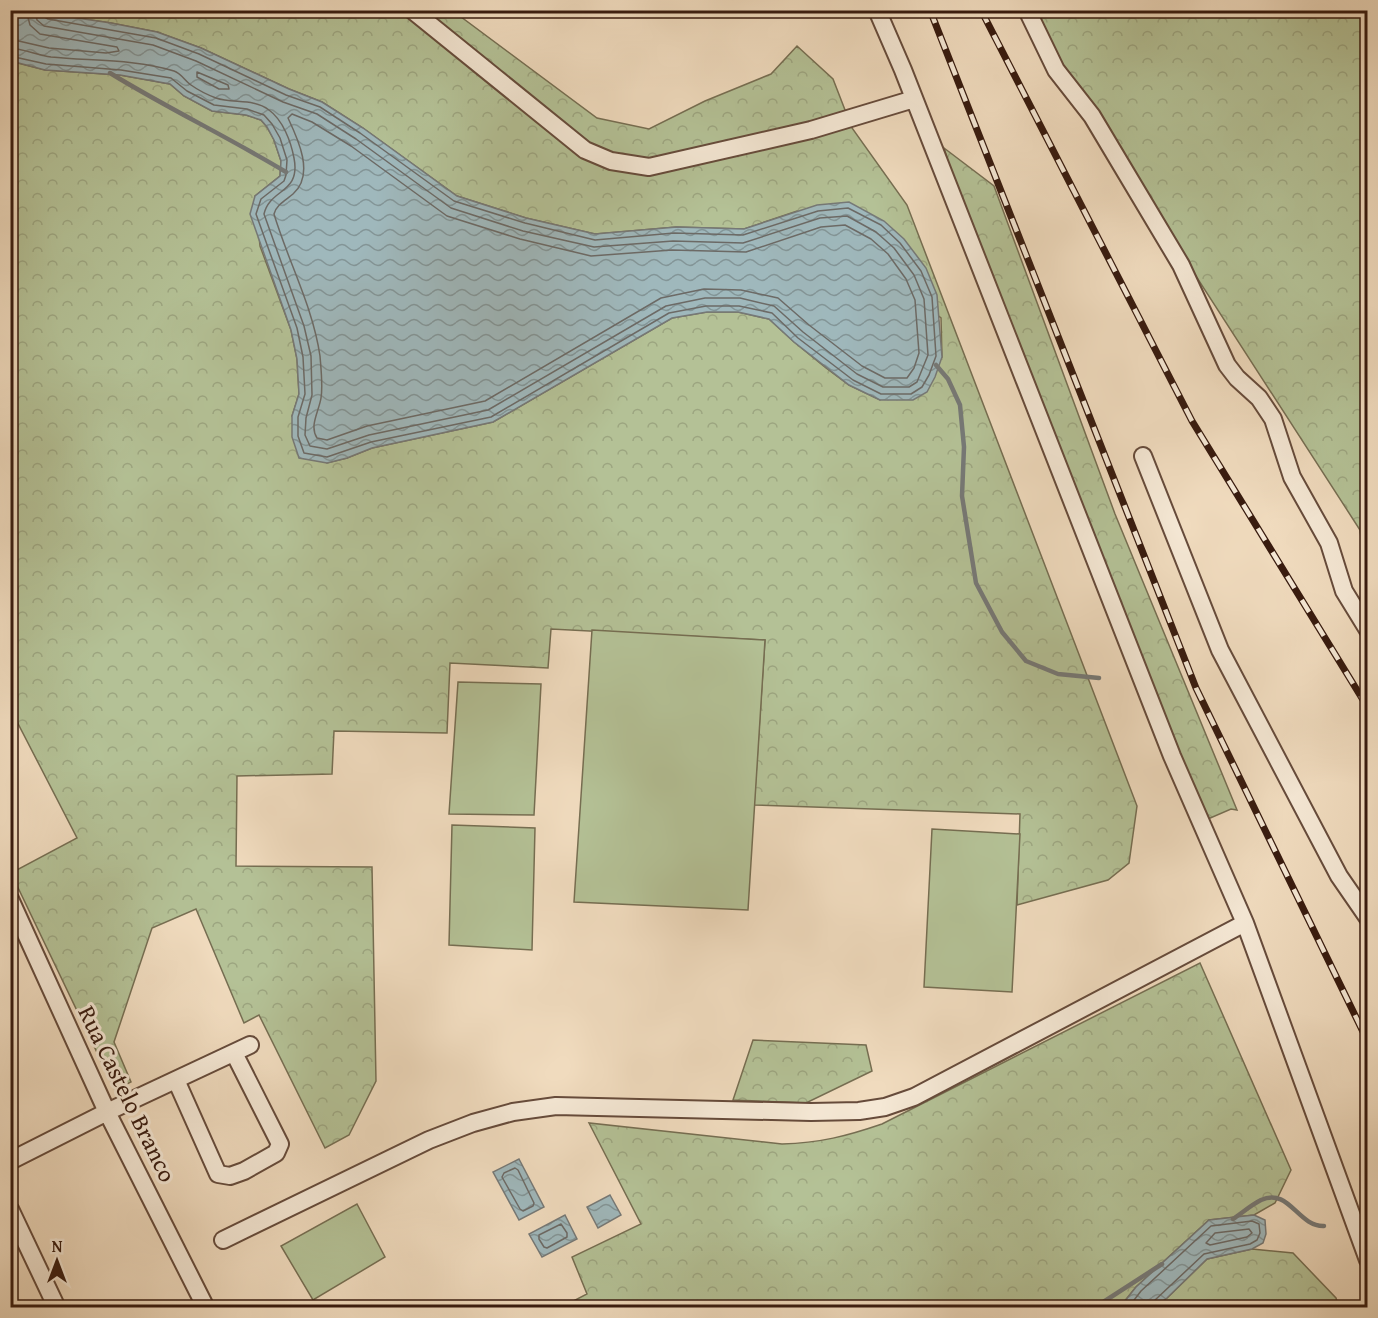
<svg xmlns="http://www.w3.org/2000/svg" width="1378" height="1318" viewBox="0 0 1378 1318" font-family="'Gentium Book Plus',serif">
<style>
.forest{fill:url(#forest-crowns);stroke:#766e52;stroke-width:1.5}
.garden{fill:#b4c196;stroke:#766e52;stroke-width:1.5}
.water{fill:url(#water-waves);stroke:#767977;stroke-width:1.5}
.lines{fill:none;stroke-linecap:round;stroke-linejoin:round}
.shore{stroke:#6c6a66;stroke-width:1.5}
.stream{stroke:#767977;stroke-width:4.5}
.minor-casing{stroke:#664b3b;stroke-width:20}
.minor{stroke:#f5e8d5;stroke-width:16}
.rail-casing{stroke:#381b0f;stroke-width:7}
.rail{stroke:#f5e8d5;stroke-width:4.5;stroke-dasharray:14;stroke-linecap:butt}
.labels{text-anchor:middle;stroke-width:6;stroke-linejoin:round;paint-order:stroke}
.street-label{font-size:24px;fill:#381b0f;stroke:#f5e8d5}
</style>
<defs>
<pattern id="forest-crowns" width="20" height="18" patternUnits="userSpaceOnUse" patternTransform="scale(1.5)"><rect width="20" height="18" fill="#b4c196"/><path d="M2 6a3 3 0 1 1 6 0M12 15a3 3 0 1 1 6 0" fill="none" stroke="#9ca580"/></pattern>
<pattern id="water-waves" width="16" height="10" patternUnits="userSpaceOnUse" patternTransform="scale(1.5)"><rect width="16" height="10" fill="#9fb8bc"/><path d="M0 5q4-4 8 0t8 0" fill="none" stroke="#839597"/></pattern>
</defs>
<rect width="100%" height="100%" fill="#f0dbbe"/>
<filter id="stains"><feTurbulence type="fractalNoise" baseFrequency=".00333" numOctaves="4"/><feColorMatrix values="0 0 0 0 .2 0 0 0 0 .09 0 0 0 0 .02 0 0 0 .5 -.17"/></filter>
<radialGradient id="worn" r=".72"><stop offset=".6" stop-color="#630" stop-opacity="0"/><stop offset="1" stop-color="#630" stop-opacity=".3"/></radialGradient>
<!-- forest -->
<path class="forest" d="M30 11H453L597 118 649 129 705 101 771 74 797 46 833 79 852 128 907 205 1137 806 1129 863 1108 880 1017 905 1020 814 754 805 765 640 551 629 548 668 450 663 447 733 334 731 332 774 237 776 236 866 372 867 376 1081 349 1135 325 1148 259 1015 244 1023 196 909 152 928 114 1042 131 1082 115 1090 11 873 77 838 11 710 10 61 45 70 120 75 170 84 184 96 212 111 246 115 261 120 267 127 274 140 281 161 280 176 255 196 260 246 291 330 297 359 299 394 292 416 327 463 347 458 372 448 493 422 672 318 707 312H738L769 319 794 342 826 368 849 385 880 400 942 357 941 318 797 211 744 229 676 227 595 234 526 218 457 196 363 128 322 102 289 89 201 48 157 32 111 23Z
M1029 11H1367V584L1360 530 1048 47Z
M944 148 994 186 1115 514 1237 810 1231 809 1201 822 955 184Z
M1200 963 1291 1170 1275 1203 1254 1215 1209 1220 1136 1287 1120 1307 560 1308 587 1294 572 1257 641 1224 589 1123 782 1144C820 1143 847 1136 882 1124Z
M753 1040 866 1045 872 1071 806 1103 733 1100Z
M1252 1249 1293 1253 1336 1298 1339 1307 1154 1308 1167 1298 1207 1259Z"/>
<!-- garden -->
<path class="garden" d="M592 630 765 640 748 910 574 902Z
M458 682 541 684 534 815 449 814Z
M452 825 535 828 532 950 449 945Z
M932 829 1020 834 1012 992 924 987Z
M357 1204 385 1257 313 1300 281 1246Z"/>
<!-- water -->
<path class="water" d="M10 11H30L111 23 157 32 201 48 289 89 322 102 363 128 457 196 526 218 595 234 677 227 744 229 817 205 849 202 884 221 904 239 926 268 937 295 942 357 935 377 927 392 913 400H880L849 385 794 342 769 319 738 312H707L672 318 493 422 372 448 347 458 327 463 299 458 292 437V416L299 394 297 359 291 330 250 214 255 196 280 176 281 161 274 140 267 127 261 120 246 115 212 111 184 96 170 84 120 75 45 70 11 61Z
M519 1159 544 1207 519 1220 493 1172Z
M610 1195 621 1215 598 1228 587 1207Z
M565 1215 577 1239 542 1257 529 1234Z
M1254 1215 1265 1220 1266 1234 1263 1243 1252 1249 1207 1259 1167 1298 1154 1307H1120L1136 1287 1209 1220Z"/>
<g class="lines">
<!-- shore -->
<path class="shore" d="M10 39 49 48 106 53 119 51 117 47 40 34 30 25 26 10
M10 48C24 49 37 55 51 57 91 61 135 59 174 71 181 73 185 81 191 85 198 90 208 95 216 98 233 104 253 98 269 110 283 120 291 142 294 158 301 194 270 188 264 214L304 326 311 356 312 395 306 418 305 435 310 446 327 449 369 435 488 410 666 306 705 298H740L774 306 803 332 857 374 883 387H909L917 382 928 355 924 299 914 275 894 248 876 232 847 216 820 218 743 243 673 241 594 247 523 231 451 208 356 139 317 114 283 102 196 61 153 45 44 26 37 20 35 10
M10 56 46 64 121 70 171 78 187 91 214 105 247 109 264 115 272 124 280 138 287 160 286 175 284 181 261 199 256 214 297 328 303 357 305 394 298 417V436L304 453 327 457 371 442 491 417 669 313 706 306H739L772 313 798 338 853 380 881 394H911L922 387 929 375 936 356 932 297 921 271 900 243 881 225 848 208 818 211 743 235 674 233 595 240 525 223 454 201 360 133 320 107 286 95 199 54 156 38 48 19 43 16 42 10
M197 72 228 85 229 89H219L197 77Z
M292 114 312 122 351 146 447 216 520 239 591 256 672 250 746 252 821 227 845 225 871 239 888 254 906 279 915 300 919 353 914 368 907 378H885L862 366 809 325 778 298 741 290 704 289 661 298 485 401 367 426 327 440 317 438C309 426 319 411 321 398 323 386 321 369 320 356 313 307 288 261 274 214 276 205 286 200 293 194 315 175 298 139 288 118Z
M515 1168 518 1170 534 1203 533 1206 523 1211 520 1209 502 1177 504 1173Z
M561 1224 567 1233V1237L547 1248 544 1247 539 1239V1235Z
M1249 1229 1252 1233 1247 1237 1210 1245 1206 1243 1215 1233Z
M1128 1308 1141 1291 1211 1226 1252 1221 1259 1224 1260 1233 1257 1240 1250 1244 1204 1254 1154 1301 1152 1308"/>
<!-- stream -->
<path class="stream" d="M110 73C167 108 228 137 286 172
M936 365 948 379 960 405 964 447 962 496 976 583 1002 632 1026 661 1058 674 1099 678
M1233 1219C1242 1213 1251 1205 1261 1200 1289 1187 1298 1227 1324 1226
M1094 1308 1162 1264"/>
<defs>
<path id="minor" d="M412 10 585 150 611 161 649 167 811 130 914 99
M877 10 903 70 1172 756 1245 923 1368 1260
M1027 10 1056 70 1092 116 1181 265 1227 365 1237 378 1259 398 1273 419 1292 477 1329 543 1344 591 1368 630
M1143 456 1220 650 1339 876 1368 918
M10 899 107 1112 206 1308
M176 1080 218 1174 230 1176 244 1171 276 1153 280 1144 234 1053
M10 1161 107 1112 250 1045
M10 1209 57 1308
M223 1240 429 1140 473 1123 513 1112 556 1106 811 1112 859 1111 885 1107 914 1097 1245 923"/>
</defs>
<!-- minor casing -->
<use href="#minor" class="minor-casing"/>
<!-- minor -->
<use href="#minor" class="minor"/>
<defs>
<path id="rail" d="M930 10 1196 688 1368 1042
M981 10 1192 421 1368 708"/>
</defs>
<!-- rail casing -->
<use href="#rail" class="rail-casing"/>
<!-- rail -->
<use href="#rail" class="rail"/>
</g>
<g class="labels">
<!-- street labels -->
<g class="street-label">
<text transform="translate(127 1094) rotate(64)" y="8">Rua Castelo Branco</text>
</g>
</g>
<!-- margin -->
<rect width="1378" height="1318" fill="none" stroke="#f0dbbe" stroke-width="36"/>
<rect x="12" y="12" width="1354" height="1294" fill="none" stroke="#381b0f" stroke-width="3"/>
<rect x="18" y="18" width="1342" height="1282" fill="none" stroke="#381b0f" stroke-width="1.5"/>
<!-- north arrow -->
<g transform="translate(57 1261)" stroke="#f5e8d5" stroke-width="4.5" paint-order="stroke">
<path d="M0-4.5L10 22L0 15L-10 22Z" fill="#381b0f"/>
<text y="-9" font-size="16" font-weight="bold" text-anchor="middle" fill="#381b0f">N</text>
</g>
<rect width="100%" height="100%" filter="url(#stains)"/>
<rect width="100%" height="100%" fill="url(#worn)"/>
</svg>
